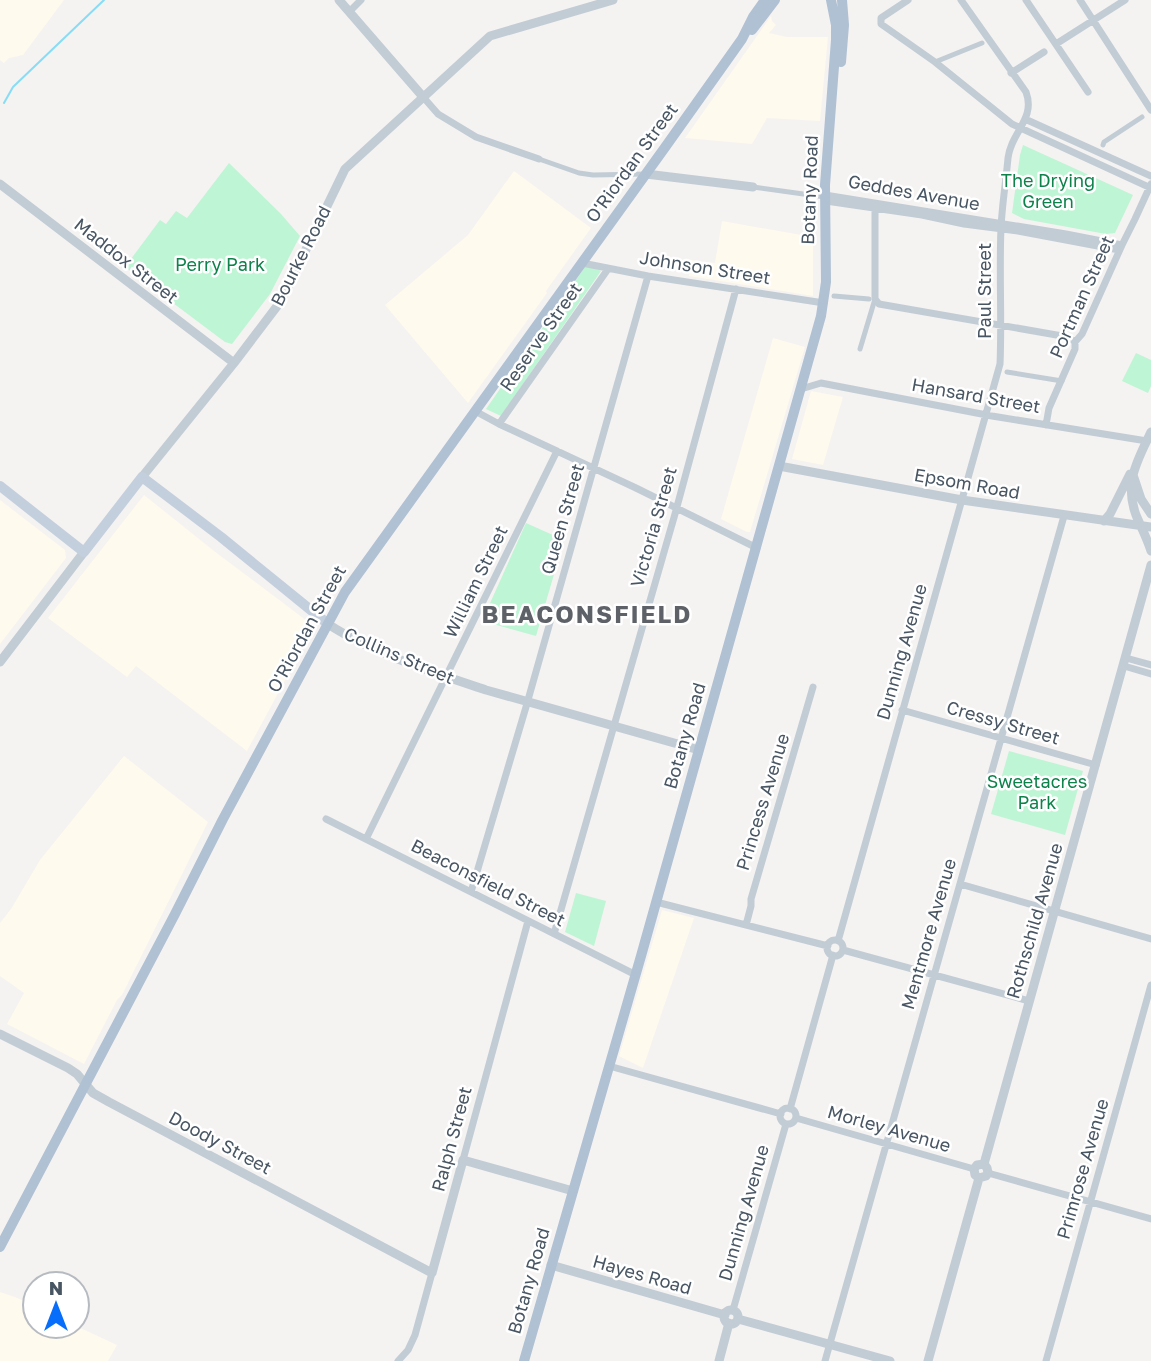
<svg xmlns="http://www.w3.org/2000/svg" width="1151" height="1361" viewBox="0 0 1151 1361" font-family="'Golos Text',sans-serif">
<style>
.commercial{fill:#fefaed}
.green{fill:#bef5d4}
.lines{fill:none;stroke-linecap:round;stroke-linejoin:round}
.stream{stroke:#87ddf6;stroke-width:2}
.pedestrian{stroke:#c2ccd5;stroke-width:5}
.minor{stroke:#c2ccd5;stroke-width:7}
.tertiary{stroke:#c2ccd5;stroke-width:9}
.secondary{stroke:#c4cfdd;stroke-width:10}
.primary{stroke:#b0c1d3;stroke-width:10}
.labels{text-anchor:middle;stroke-width:5;stroke-linejoin:round;paint-order:stroke}
.street-label{font-size:18px;fill:#485563;stroke:#fff}
.park-label{font-size:18px;fill:#0d824b;stroke:#fff}
.district-label{font-size:24px;font-weight:bold;letter-spacing:2px;fill:#5e6268;stroke:#fff}
</style>
<rect width="100%" height="100%" fill="#f5f2f2"/>
<!-- commercial -->
<path class="commercial" d="M0 0H64L23 55 9 58 4 63 0 60Z
M771 16 772 21 776 25 769 33 787 37H828L820 121 767 118 752 144 685 138Z
M514 171 591 228 546 291 547 293 468 403 385 305 468 235Z
M722 221 813 237V296L689 276 691 260 715 263Z
M773 338 805 347 750 532H747L721 519Z
M811 391 843 397 823 465 792 459Z
M144 495 214 551 311 624 312 630 247 751 136 666 127 677 48 618Z
M0 500 65 550 66 558 0 644Z
M124 756 208 822 122 995 117 1000 84 1064 7 1024 24 993 0 976V923L11 909 40 860Z
M662 910 694 918 643 1068 619 1056Z
M0 1292 15 1297 35 1306V1326H76L117 1345 108 1361H0Z"/>
<!-- green -->
<path class="green" d="M1023 145 1133 195 1115 233 1106 234 1024 219 1012 213 1020 155Z
M229 163 281 214 300 236 270 294 232 344 225 342 125 267 160 220 166 224 176 211 187 218Z
M587 264 601 271 501 416 486 409Z
M1136 353 1151 360V386L1148 393 1122 381Z
M526 523 564 540 536 636 482 621Z
M1009 751 1083 771 1065 835 991 814Z
M576 893 606 901 594 946 565 932Z"/>
<g class="lines">
<!-- stream -->
<path class="stream" d="M4 103 13 87 104 0"/>
<!-- pedestrian -->
<path class="pedestrian" d="M935 62 982 43
M1103 145 1104 142 1142 117
M539 159 579 173 593 175 646 174
M753 187 825 197
M834 296 869 299
M860 349 875 299
M1007 372 1062 381"/>
<!-- minor -->
<path class="minor" d="M908 0 881 18V24L935 62 1012 124 1151 188
M1026 0 1088 92
M1080 0 1151 110
M349 12 361 0
M1056 44 1125 0
M1011 73 1044 52
M424 98 438 114 476 137 539 159
M1025 119 1151 176
M825 195 1066 234 1122 245
M826 201 922 215 964 224 1018 231 1119 250
M875 207V299L879 304 1068 337 1075 342
M582 263 648 276 824 303
M801 389 821 383 992 416 1147 441
M475 411 499 424 636 488 757 548
M499 424 608 269
M1046 425 1049 408 1075 349V342L1082 334 1122 245 1135 219 1151 184
M1126 658 1151 665
M1124 666 1151 674
M902 710 1096 765
M326 819 636 975
M366 839 557 451
M960 884 1151 939
M471 892 526 707 648 276
M656 902 828 946
M746 925 751 906V899L813 687
M554 934 675 514 736 289
M827 948a8 8 0 1 1 16 0a8 8 0 1 1-16 0Z
M838 941 1000 364C1002 319 999 273 1001 228 1002 205 1006 181 1008 158 1011 132 1036 119 1026 92L961 0
M843 950 1029 1001
M609 1066 781 1114
M780 1116a8 8 0 1 1 16 0a8 8 0 1 1-16 0Z
M790 1109 833 955
M796 1118 974 1169
M463 1160 528 921
M988 1173 1151 1219
M733 1310 786 1124
M398 1361 408 1350 415 1335 432 1273
M825 1361 1064 516
M1046 1361 1151 985"/>
<!-- tertiary -->
<path class="tertiary" d="M339 0 424 98
M646 174 753 187
M0 184 234 363
M1151 432C1137 461 1124 483 1136 515 1141 527 1147 538 1151 551
M779 466 962 500 1151 527
M1133 475 1141 499 1151 514
M142 477 234 363 281 301 345 169 490 36 613 0
M1104 521 1110 514 1130 474
M328 624C372 653 435 673 486 690L699 750
M0 662 84 552
M0 1034 68 1068 77 1074 93 1093 109 1102 432 1273 463 1160 573 1191
M984 1164 1151 565
M979 1178 975 1175 974 1169 977 1165 984 1164
M979 1178 986 1176 988 1173 987 1168 984 1164
M551 1265 725 1315
M724 1317a7 7 0 1 1 14 0a7 7 0 1 1-14 0Z
M738 1319 890 1361
M719 1361 729 1323
M928 1361 979 1178"/>
<!-- secondary -->
<path class="secondary" d="M0 486 84 552 142 477 221 537 328 624"/>
<!-- primary -->
<path class="primary" d="M752 30 775 0
M841 62 844 25 842 0
M0 1247 175 914 223 819 345 592 666 146 742 39 753 17 765 0
M524 1361 641 956 821 316 826 282 825 185 836 40V25L831 0"/>
</g>
<g class="labels">
<!-- street labels -->
<g class="street-label">
<text transform="translate(632 163) rotate(-54)" y="6">O'Riordan Street</text>
<text transform="translate(810 190) rotate(-88)" y="6">Botany Road</text>
<text transform="translate(914 193) rotate(10)" y="6">Geddes Avenue</text>
<text transform="translate(301 256) rotate(-63)" y="6">Bourke Road</text>
<text transform="translate(126 261) rotate(38)" y="6">Maddox Street</text>
<text transform="translate(705 268) rotate(9)" y="6">Johnson Street</text>
<text transform="translate(985 291) rotate(-90)" y="6">Paul Street</text>
<text transform="translate(1082 297) rotate(-66)" y="6">Portman Street</text>
<text transform="translate(541 337) rotate(-55)" y="6">Reserve Street</text>
<text transform="translate(976 396) rotate(10)" y="6">Hansard Street</text>
<text transform="translate(967 484) rotate(10)" y="6">Epsom Road</text>
<text transform="translate(563 519) rotate(-74)" y="6">Queen Street</text>
<text transform="translate(654 527) rotate(-74)" y="6">Victoria Street</text>
<text transform="translate(476 582) rotate(-64)" y="6">William Street</text>
<text transform="translate(307 629) rotate(-61)" y="6">O'Riordan Street</text>
<text transform="translate(902 652) rotate(-74)" y="6">Dunning Avenue</text>
<text transform="translate(399 656) rotate(23)" y="6">Collins Street</text>
<text transform="translate(1003 723) rotate(16)" y="6">Cressy Street</text>
<text transform="translate(685 736) rotate(-74)" y="6">Botany Road</text>
<text transform="translate(763 802) rotate(-73)" y="6">Princess Avenue</text>
<text transform="translate(488 883) rotate(27)" y="6">Beaconsfield Street</text>
<text transform="translate(1035 921) rotate(-74)" y="6">Rothschild Avenue</text>
<text transform="translate(929 934) rotate(-74)" y="6">Mentmore Avenue</text>
<text transform="translate(889 1129) rotate(16)" y="6">Morley Avenue</text>
<text transform="translate(452 1139) rotate(-75)" y="6">Ralph Street</text>
<text transform="translate(220 1143) rotate(28)" y="6">Doody Street</text>
<text transform="translate(1083 1169) rotate(-74)" y="6">Primrose Avenue</text>
<text transform="translate(744 1213) rotate(-74)" y="6">Dunning Avenue</text>
<text transform="translate(642 1275) rotate(16)" y="6">Hayes Road</text>
<text transform="translate(529 1281) rotate(-74)" y="6">Botany Road</text>
</g>
<!-- park labels -->
<g class="park-label">
<text x="1048" y="187">The Drying<tspan x="1048" dy="21">Green</tspan></text>
<text x="220" y="271">Perry Park</text>
<text x="1037" y="788">Sweetacres<tspan x="1037" dy="21">Park</tspan></text>
</g>
<!-- district labels -->
<g class="district-label">
<text x="587" y="623">BEACONSFIELD</text>
</g>
</g>
<!-- north arrow -->
<g transform="translate(56 1305)"><circle r="33" fill="#ffffff" stroke="#b6bbc1" stroke-width="2"/>
<path d="M0-5L12 26L0 18L-12 26Z" fill="#076dfb"/>
<text y="-10" font-size="19" font-weight="bold" text-anchor="middle" fill="#485563">N</text>
</g>
</svg>
